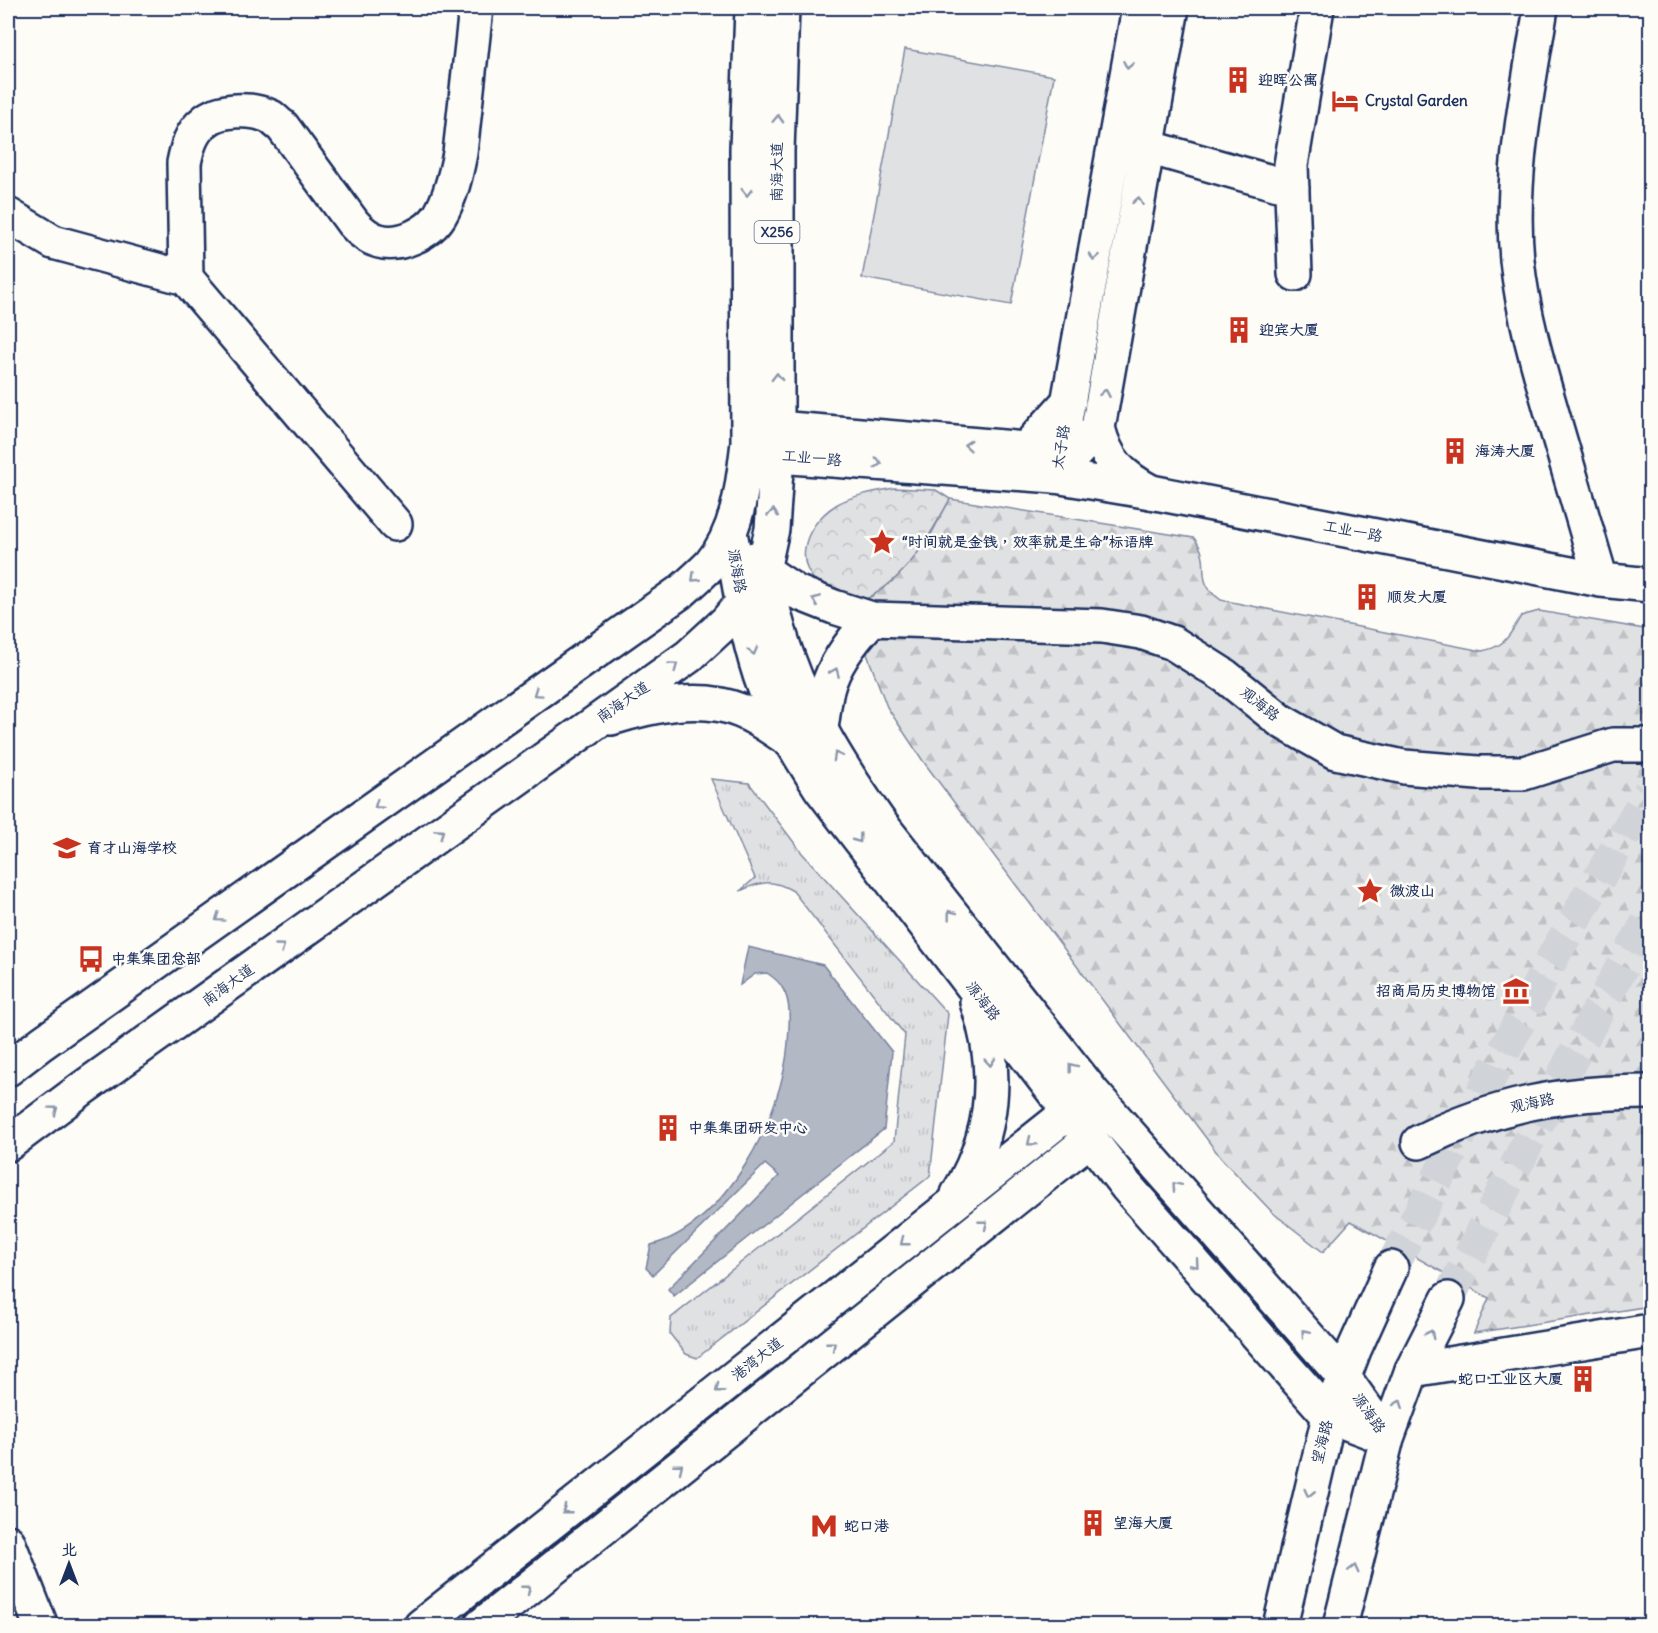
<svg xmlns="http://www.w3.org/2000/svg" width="1658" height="1633" viewBox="0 0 1658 1633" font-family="Delius,'LXGW WenKai TC',sans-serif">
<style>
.grass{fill:url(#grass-tufts);stroke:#7e88a0;stroke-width:1.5}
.forest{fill:url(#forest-firs);stroke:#7e88a0;stroke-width:1.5}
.park{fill:url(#park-crowns);stroke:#7e88a0;stroke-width:1.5}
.pitch{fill:#e0e1e3;stroke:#7e88a0;stroke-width:1.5}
.water{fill:#b3b8c5;stroke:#76819c;stroke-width:1.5}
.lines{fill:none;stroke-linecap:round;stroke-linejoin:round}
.major-tunnel{stroke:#d0d3d8;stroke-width:33;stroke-dasharray:33 16;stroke-linecap:butt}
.minor-casing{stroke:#1b2f5e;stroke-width:38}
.major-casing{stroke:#1b2f5e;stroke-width:38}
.minor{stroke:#fdfcf7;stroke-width:33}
.major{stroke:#fdfcf7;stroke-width:33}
.oneway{stroke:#8c96aa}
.labels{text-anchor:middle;stroke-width:5;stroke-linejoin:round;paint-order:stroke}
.shield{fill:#fdfcf7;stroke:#5f6c8c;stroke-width:1.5}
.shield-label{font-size:14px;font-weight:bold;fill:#1b2f5e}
.poi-label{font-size:15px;font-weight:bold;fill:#1b2f5e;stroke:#fdfcf7;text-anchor:start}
.street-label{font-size:15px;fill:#1b2f5e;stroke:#fdfcf7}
</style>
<defs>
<pattern id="grass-tufts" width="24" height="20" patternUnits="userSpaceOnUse" patternTransform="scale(1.5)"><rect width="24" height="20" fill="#e0e1e3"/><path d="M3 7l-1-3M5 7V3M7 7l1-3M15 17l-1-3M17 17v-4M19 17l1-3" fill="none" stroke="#c0c1c5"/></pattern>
<pattern id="forest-firs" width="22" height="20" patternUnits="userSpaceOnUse" patternTransform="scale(1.5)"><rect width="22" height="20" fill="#e0e1e3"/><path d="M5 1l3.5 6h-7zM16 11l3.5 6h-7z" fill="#c0c1c5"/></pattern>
<pattern id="park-crowns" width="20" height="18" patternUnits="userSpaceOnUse" patternTransform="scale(1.5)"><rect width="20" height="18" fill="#e0e1e3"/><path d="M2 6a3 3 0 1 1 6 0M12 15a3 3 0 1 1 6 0" fill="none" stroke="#c0c1c5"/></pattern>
</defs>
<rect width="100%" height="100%" fill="#fdfcf7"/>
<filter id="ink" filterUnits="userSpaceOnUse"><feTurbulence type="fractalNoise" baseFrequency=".0167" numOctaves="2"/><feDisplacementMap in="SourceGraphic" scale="12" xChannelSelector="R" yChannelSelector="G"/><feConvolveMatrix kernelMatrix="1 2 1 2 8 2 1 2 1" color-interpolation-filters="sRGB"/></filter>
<g filter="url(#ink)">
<!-- grass -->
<path class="grass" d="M711 779 749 783 802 853 948 1014 930 1176 697 1358 686 1354 670 1334 671 1318 894 1141 905 1035 793 891C773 879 761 881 740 891L755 878Z"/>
<!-- forest -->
<path class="forest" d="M950 499 1194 538C1215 565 1190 578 1221 600L1482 651C1507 646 1509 635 1521 616L1539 611 1650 630V1306L1474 1333 1489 1298 1351 1221 1323 1252 1273 1213 1221 1158 923 761 887 707 867 654 878 629 864 600 874 595 929 538Z"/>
<!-- park -->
<path class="park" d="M894 488 936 490 950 499C928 539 907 579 864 600 854 598 841 597 832 593 789 572 801 527 836 505 852 495 875 492 894 488Z"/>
<!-- pitch -->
<path class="pitch" d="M905 49 1054 76 1011 305 862 278Z"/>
<!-- water -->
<path class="water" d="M748 947 823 965 892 1052 884 1129 674 1296 668 1289 779 1176 765 1164 653 1275 646 1268 651 1245C727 1226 783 1114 788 1043 789 1027 792 1003 783 989 780 982 773 977 767 973L755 974 740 985Z"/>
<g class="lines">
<!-- major-tunnel -->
<path class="major-tunnel" d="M1391 1268 1554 955 1650 791
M1448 1299C1513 1171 1578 1042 1650 918"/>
<defs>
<path id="minor" d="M1541 8C1528 90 1509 176 1517 260 1523 317 1540 372 1556 427 1571 478 1586 529 1601 580
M1148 147 1292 188
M8 215 53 242 186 278 395 524
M1295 274 1291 165 1317 8
M186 278 184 163C187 148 191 132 204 122 219 108 253 108 271 117 275 120 278 124 282 126L353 223C360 231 368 238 379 241 400 247 429 233 440 215 451 196 456 174 460 153L476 8
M753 440 777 428 1026 449 1047 469
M751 444 777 456 1055 476 1151 492 1601 580 1650 585
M763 570 796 592 834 607 872 619 1102 626 1141 632 1173 643 1225 676 1281 721 1335 752 1404 767 1478 773H1524L1613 745H1650
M821 728C823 716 824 703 827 690 834 663 853 639 872 619
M1419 1142C1497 1104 1564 1092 1650 1092
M1412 1370 1650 1331
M8 1542 41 1626"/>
<path id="major" d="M1098 428C1107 462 1121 476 1151 492
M1026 449 1069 401
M1055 476 1098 428 1172 8
M1055 476 1139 8
M730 532C740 585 746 639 765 689 779 724 801 757 821 789L1127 1187 1329 1416 1387 1438
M754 559 763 570C771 599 777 630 788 658 809 717 844 772 880 823L1093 1093 1092 1113
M611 718C650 706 701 694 741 711 758 718 773 729 789 740
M8 1069 42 1043 683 590C692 582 701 574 710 565 739 531 743 484 748 442L747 149 752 8
M8 1144 83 1088 689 656 726 622 743 602 763 570 772 529 777 456V151L782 8
M958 1194C995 1134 1000 1068 977 1002
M421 1626 1093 1093 1343 1376 1387 1438
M481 1626 1090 1139
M1280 1626 1329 1416 1354 1350 1391 1268
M1340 1626 1387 1438 1412 1370 1448 1299"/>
</defs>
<!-- minor casing -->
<use href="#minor" class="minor-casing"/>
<!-- major casing -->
<use href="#major" class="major-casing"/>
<!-- minor -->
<use href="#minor" class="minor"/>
<!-- major -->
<use href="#major" class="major"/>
</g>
<!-- one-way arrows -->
<defs><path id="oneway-chevron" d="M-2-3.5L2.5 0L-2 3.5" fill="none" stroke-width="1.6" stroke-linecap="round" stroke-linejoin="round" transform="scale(1.5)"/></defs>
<g class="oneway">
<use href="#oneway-chevron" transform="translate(1128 65) rotate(100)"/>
<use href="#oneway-chevron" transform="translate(778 119) rotate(-88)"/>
<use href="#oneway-chevron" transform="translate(747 192) rotate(90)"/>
<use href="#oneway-chevron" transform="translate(1138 201) rotate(-80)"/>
<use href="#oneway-chevron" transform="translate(1094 257) rotate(100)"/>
<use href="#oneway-chevron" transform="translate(777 377) rotate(-90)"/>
<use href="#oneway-chevron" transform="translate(1105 393) rotate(-80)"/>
<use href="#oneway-chevron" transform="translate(968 445) rotate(-175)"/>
<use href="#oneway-chevron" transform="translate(878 463) rotate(4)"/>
<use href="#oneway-chevron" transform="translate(773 513) rotate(-86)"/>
<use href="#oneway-chevron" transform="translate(695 578) rotate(136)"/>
<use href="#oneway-chevron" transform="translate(816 600) rotate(-158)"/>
<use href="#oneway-chevron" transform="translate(753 651) rotate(75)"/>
<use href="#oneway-chevron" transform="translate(674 666) rotate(-36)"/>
<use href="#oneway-chevron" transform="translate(835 672) rotate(-67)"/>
<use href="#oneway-chevron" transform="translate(537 693) rotate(145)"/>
<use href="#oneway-chevron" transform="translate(837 756) rotate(-119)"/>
<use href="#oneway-chevron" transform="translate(378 805) rotate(145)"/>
<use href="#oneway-chevron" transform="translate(440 833) rotate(-36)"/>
<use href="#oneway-chevron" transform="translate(858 839) rotate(53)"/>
<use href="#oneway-chevron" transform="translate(951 914) rotate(-128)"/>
<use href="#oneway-chevron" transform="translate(219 918) rotate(145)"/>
<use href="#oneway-chevron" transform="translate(281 947) rotate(-36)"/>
<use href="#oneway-chevron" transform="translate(990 1062) rotate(85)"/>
<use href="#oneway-chevron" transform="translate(1072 1067) rotate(-128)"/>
<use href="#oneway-chevron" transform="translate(54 1110) rotate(-37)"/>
<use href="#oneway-chevron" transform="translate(1031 1142) rotate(141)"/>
<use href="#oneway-chevron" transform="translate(1176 1186) rotate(-131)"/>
<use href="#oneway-chevron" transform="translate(984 1224) rotate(-39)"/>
<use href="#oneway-chevron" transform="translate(904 1242) rotate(142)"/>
<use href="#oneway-chevron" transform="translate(1195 1264) rotate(49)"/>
<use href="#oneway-chevron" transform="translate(1305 1333) rotate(-131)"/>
<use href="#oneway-chevron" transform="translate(1430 1334) rotate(-63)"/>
<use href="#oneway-chevron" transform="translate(832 1345) rotate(-39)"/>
<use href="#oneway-chevron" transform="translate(719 1389) rotate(142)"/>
<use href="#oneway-chevron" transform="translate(1399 1404) rotate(-70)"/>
<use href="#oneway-chevron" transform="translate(679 1467) rotate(-39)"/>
<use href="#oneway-chevron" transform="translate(1309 1493) rotate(103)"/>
<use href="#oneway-chevron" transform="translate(566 1510) rotate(142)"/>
<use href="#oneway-chevron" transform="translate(1354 1569) rotate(-76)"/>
<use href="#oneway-chevron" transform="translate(527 1589) rotate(-39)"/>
</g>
</g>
<!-- icons -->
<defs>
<symbol id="building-bare" viewBox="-9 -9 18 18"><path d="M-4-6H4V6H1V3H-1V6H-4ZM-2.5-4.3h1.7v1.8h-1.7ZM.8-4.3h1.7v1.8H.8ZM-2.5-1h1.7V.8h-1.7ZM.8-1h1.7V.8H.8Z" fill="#c8321e" stroke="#fdfcf7" stroke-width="2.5" paint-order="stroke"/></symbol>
<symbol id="hotel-bare" viewBox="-9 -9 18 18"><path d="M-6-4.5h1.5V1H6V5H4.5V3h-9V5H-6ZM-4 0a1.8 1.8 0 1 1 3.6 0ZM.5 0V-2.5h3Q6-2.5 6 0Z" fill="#c8321e" stroke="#fdfcf7" stroke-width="2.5" paint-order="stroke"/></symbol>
<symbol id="sight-bare" viewBox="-9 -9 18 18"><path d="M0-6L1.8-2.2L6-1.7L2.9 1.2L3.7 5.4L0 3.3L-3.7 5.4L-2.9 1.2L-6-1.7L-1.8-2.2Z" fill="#c8321e" stroke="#fdfcf7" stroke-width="2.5" paint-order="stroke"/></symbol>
<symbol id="school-bare" viewBox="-9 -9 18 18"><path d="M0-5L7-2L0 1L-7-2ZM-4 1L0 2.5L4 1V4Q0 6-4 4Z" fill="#c8321e" stroke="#fdfcf7" stroke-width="2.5" paint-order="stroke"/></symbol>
<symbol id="bus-bare" viewBox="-9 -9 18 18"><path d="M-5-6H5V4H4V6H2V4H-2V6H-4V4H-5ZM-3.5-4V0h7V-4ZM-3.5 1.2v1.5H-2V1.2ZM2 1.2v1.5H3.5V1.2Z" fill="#c8321e" stroke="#fdfcf7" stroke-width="2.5" paint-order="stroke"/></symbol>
<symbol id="museum-bare" viewBox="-9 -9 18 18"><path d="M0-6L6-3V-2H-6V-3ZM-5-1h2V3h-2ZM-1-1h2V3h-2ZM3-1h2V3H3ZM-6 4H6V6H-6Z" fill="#c8321e" stroke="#fdfcf7" stroke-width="2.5" paint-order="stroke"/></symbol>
<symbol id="metro-bare" viewBox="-9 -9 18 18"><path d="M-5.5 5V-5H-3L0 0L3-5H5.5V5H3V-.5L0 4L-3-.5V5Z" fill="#c8321e" stroke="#fdfcf7" stroke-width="2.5" paint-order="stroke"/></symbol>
</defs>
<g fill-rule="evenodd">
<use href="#building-bare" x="1219" y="61" width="38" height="38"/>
<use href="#hotel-bare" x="1326" y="82" width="38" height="38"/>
<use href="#building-bare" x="1220" y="311" width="38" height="38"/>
<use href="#building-bare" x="1436" y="432" width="38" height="38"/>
<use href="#sight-bare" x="863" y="523" width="38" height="38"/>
<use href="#building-bare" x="1348" y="578" width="38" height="38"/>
<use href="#school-bare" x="48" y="829" width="38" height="38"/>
<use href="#sight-bare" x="1351" y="872" width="38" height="38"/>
<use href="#bus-bare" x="72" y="940" width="38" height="38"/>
<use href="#museum-bare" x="1497" y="972" width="38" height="38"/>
<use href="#building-bare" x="649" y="1109" width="38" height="38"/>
<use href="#building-bare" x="1564" y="1360" width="38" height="38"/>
<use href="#building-bare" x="1074" y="1504" width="38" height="38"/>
<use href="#metro-bare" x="805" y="1507" width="38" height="38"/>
</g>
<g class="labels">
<!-- shield labels -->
<rect class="shield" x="754.5" y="221" width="45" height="22" rx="4.5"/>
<g class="shield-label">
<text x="777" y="237">X256</text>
</g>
<!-- poi labels -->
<g class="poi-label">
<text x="1258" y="85">迎晖公寓</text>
<text x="1365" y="106">Crystal Garden</text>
<text x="1259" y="335">迎宾大厦</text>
<text x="1475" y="456">海涛大厦</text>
<text x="902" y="547">“时间就是金钱，效率就是生命”标语牌</text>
<text x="1387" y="602">顺发大厦</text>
<text x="87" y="853">育才山海学校</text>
<text x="1390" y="896">微波山</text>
<text x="111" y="964">中集集团总部</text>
<text x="1496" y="996" text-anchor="end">招商局历史博物馆</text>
<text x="688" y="1133">中集集团研发中心</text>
<text x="1563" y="1384" text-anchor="end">蛇口工业区大厦</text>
<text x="1113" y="1528">望海大厦</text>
<text x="844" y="1531">蛇口港</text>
</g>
<!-- street labels -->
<g class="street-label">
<text transform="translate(777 172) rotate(-90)" y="5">南海大道</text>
<text transform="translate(1061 447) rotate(-81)" y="5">太子路</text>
<text transform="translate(812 458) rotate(5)" y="5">工业一路</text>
<text transform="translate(1353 531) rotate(11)" y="5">工业一路</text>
<text transform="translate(737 571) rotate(80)" y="5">源海路</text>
<text transform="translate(623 702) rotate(-35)" y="5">南海大道</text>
<text transform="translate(1260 704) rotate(38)" y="5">观海路</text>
<text transform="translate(228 985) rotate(-36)" y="5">南海大道</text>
<text transform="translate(983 1001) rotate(52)" y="5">源海路</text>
<text transform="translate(1532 1103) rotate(-12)" y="5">观海路</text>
<text transform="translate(757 1359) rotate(-38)" y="5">港湾大道</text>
<text transform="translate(1369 1413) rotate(55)" y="5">源海路</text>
<text transform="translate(1322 1442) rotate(-76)" y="5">望海路</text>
</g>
</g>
<!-- margin -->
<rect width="1658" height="1633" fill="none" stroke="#fdfcf7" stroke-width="30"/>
<rect x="15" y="15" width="1628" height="1603" fill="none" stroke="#1b2f5e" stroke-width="2" filter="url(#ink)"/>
<!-- north arrow -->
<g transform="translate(69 1564)" stroke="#fdfcf7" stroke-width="4.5" paint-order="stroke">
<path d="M0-4.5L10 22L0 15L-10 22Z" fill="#1b2f5e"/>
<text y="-9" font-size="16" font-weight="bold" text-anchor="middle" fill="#1b2f5e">北</text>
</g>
</svg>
